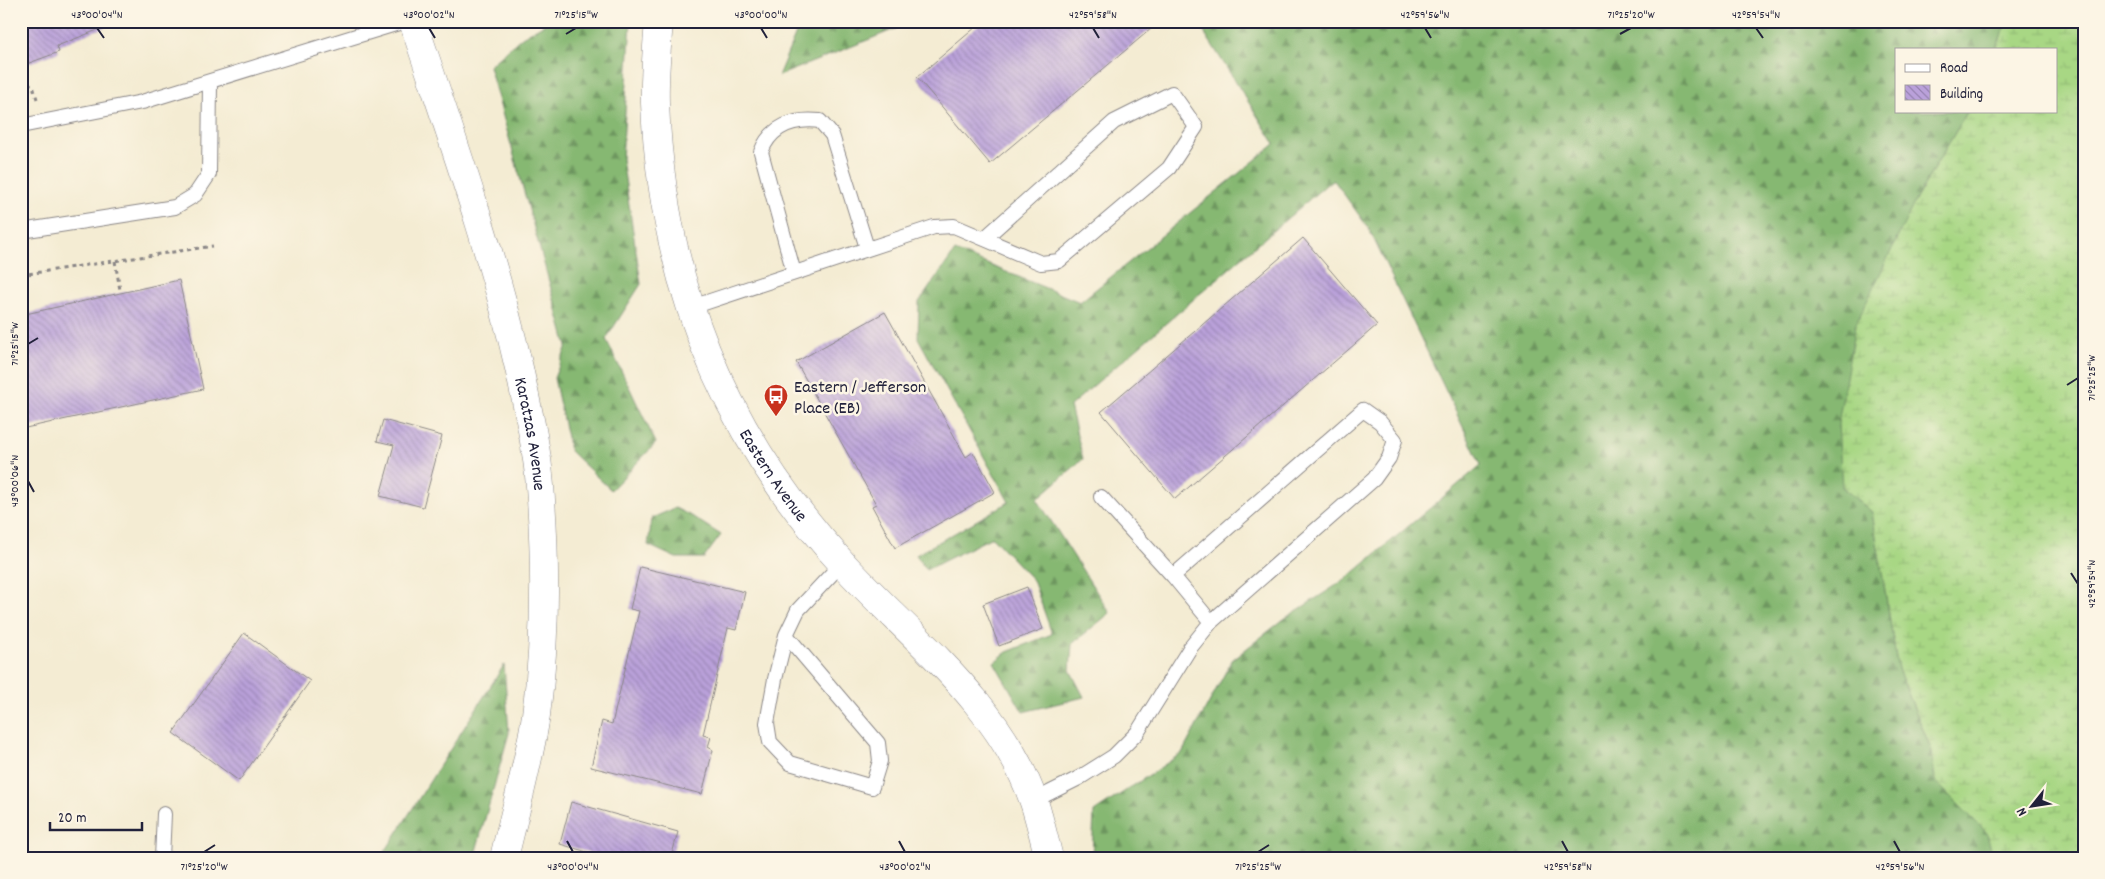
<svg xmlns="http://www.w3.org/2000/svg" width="2105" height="879" viewBox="0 0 2105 879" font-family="Dekko,sans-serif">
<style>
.forest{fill:url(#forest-firs);stroke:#546d56}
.wetland{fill:url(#wetland-marsh);stroke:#657c60}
.building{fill:url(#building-back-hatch)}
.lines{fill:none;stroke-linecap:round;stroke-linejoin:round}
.lane-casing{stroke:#8b8787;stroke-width:16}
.street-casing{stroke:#8b8787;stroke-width:29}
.path{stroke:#8b8787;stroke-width:3;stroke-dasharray:4 4;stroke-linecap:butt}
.lane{stroke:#fff;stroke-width:14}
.street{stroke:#fff;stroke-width:28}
.ticks{fill:none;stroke:#22223b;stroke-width:2}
.labels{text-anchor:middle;stroke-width:5;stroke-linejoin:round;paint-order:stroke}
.poi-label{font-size:18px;fill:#22223b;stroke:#fcf5e5;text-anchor:start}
.street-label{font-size:18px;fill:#22223b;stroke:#fcf5e5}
.neatline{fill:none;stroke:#22223b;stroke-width:2}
.ticks-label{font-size:12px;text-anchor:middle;fill:#22223b}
</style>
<defs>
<pattern id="forest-firs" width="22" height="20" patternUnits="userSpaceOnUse" patternTransform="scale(1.25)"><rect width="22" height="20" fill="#86b872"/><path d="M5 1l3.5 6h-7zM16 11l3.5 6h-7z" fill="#6d955f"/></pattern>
<pattern id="wetland-marsh" width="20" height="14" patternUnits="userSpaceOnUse" patternTransform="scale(1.25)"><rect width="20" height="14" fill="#a8d784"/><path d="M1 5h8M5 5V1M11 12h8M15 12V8" fill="none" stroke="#90b873"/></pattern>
<pattern id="building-back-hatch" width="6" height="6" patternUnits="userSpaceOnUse" patternTransform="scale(1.25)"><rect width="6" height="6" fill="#baa1da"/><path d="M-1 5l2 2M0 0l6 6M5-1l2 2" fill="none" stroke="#9783b2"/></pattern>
</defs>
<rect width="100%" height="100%" fill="#fcf5e5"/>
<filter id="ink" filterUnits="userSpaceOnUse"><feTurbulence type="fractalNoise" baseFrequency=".02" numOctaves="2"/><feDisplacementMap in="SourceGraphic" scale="10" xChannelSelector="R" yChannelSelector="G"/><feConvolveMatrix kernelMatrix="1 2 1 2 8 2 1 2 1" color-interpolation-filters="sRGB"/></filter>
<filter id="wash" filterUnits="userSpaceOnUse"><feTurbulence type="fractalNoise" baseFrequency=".0096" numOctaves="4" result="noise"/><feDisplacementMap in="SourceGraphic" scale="20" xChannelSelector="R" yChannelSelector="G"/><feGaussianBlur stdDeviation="1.12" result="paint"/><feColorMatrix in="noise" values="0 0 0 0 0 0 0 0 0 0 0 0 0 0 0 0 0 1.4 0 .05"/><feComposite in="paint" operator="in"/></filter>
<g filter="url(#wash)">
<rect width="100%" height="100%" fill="#f4ecd3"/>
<!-- forest -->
<path class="forest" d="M550 21H631L622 159 641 284 606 339 656 443 611 490 570 451 554 378 567 346 489 66 522 37Z
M801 21H915L778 76Z
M1197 21H2007L1996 49H1896V111H1968L1916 199 1842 487 1872 512 1898 669 1932 751 1935 781 1987 833 1993 858H1092L1094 812 1182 753 1232 660 1284 619 1346 579 1481 465 1369 229 1333 179 1070 406 1083 459 1037 499 1110 613 1072 644 1070 670 1084 697 1023 712 994 662 1007 652 1052 634 1033 580 992 537 926 570 916 555 1009 502 918 338 919 302 955 251 1080 302 1275 144Z
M675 508 693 517 721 535 704 558H676L648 545 652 518Z
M504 665 509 733 474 858H381Z"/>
<!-- wetland -->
<path class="wetland" d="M2007 21H2084V858H1993L1987 833 1935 781 1932 751 1898 669 1872 512 1842 487 1838 424 1855 326 1916 199 1968 111H2056V49H1996Z"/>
<g id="blocks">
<!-- building -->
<path class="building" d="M21 21H120L57 46 59 52 21 66Z
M983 21H1156L1158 23 990 164 917 77Z
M1303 238 1377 325 1175 499 1101 412Z
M179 280 203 389 21 429V315Z
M885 312 966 457 973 452 995 492 895 548 872 506 876 504 796 362Z
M383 420 442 436 423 507 380 496 394 445 377 441Z
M640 567 745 592 736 630 728 628 703 735 711 737 708 747 713 750 702 794 591 767 602 721 612 724 639 611 630 609Z
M1027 587 1043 629 999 646 983 604Z
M244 633 310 681 239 781 173 733Z
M571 802 678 832 671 858H608L560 844Z"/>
</g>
</g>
<g filter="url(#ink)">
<use href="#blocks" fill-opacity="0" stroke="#8b8787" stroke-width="1"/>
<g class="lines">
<defs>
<path id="lane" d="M21 126 142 102 405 21
M21 231 175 207 195 195 209 174 210 82
M794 273 761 152C771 126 794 118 820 121L832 135 867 248
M689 308 934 227 954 226 1041 263 1059 261 1169 168 1196 127 1172 93 1114 122 985 238
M1101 497 1173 576
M786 635 775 679 767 723 770 742 790 763 872 787 880 761 878 743 786 635 798 610 842 563
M1033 801 1079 778 1114 756 1137 733 1190 648 1211 622 1374 479 1389 458 1395 440 1380 422 1363 410 1173 576 1211 622
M162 858 164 814"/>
<g id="street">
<path id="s1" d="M413 21C451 136 492 250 519 368 527 406 537 447 540 486 546 562 546 640 536 715 529 763 515 811 504 858"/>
<path id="s2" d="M659 21C657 48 654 76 655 103 662 280 722 433 843 564 911 638 1000 703 1034 802 1040 820 1044 839 1049 858"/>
</g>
</defs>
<!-- lane casing -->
<use href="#lane" class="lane-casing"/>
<!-- street casing -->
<use href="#street" class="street-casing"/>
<!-- path -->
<path class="path" d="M21 79 33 86 37 99
M115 261 120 290
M21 275 213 246"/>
<!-- lane -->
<use href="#lane" class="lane"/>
<!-- street -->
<use href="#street" class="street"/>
</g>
</g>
<!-- ticks -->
<path class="ticks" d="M97 28 104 38M429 28 435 38M761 28 767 38M1093 28 1099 38M1425 28 1431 38M1756 28 1763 38M566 34 576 28M1620 34 1631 28M28 344 38 338M2067 385 2078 378M28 481 34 492M2071 573 2078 584M567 841 573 852M899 841 905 852M1562 841 1568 852M1894 841 1900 852M204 852 215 845M1258 852 1269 845"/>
<!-- icons -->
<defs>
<symbol id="bus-pin" viewBox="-11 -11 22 30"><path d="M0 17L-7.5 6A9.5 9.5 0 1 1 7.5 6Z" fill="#c8321e" stroke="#fcf5e5"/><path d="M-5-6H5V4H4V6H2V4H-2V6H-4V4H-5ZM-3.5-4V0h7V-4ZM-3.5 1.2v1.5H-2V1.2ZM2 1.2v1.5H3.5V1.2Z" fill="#fff"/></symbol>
</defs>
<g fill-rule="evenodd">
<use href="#bus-pin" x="762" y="382" width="28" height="38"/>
</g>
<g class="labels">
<!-- poi labels -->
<g class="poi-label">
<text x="794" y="392">Eastern / Jefferson<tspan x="794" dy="21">Place (EB)</tspan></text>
</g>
<!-- street labels -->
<g class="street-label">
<text dy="6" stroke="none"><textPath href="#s1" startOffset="430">Karatzas Avenue</textPath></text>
<text dy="6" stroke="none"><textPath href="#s2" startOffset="478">Eastern Avenue</textPath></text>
</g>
</g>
<!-- margin -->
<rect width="2105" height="879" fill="none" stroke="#fcf5e5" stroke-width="55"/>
<!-- legend -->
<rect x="1895" y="48" width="162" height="65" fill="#fcf5e5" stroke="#a5a1a1"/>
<rect x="1905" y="64" width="25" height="8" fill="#ffffff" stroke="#a5a1a1"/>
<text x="1940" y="72" font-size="15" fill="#22223b">Road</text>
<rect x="1905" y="85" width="25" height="15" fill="url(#building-back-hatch)" stroke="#a5a1a1"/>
<text x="1940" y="98" font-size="15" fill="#22223b">Building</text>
<!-- north arrow -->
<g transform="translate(2032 806) rotate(240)" stroke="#fcf5e5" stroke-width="4" paint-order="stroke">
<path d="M0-4L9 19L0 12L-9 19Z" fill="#22223b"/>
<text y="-8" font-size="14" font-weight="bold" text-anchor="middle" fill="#22223b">N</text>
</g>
<!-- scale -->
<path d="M50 822v8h92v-8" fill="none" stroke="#22223b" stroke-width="2.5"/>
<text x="58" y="822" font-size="15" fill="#22223b" stroke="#fcf5e5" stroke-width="4" paint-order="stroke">20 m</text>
<rect x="28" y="28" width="2050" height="824" class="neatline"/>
<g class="ticks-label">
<text x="97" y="18">43°00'04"N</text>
<text x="429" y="18">43°00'02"N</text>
<text x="576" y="18">71°25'15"W</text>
<text x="761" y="18">43°00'00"N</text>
<text x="1093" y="18">42°59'58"N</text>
<text x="1425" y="18">42°59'56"N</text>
<text x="1631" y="18">71°25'20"W</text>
<text x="1756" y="18">42°59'54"N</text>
<text transform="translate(14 344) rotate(-90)" y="4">71°25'15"W</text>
<text transform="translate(2091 378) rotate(-90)" y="4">71°25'25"W</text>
<text transform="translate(14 481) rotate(-90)" y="4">43°00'06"N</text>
<text transform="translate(2091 584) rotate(-90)" y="4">42°59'54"N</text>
<text x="204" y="870">71°25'20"W</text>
<text x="573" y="870">43°00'04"N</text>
<text x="905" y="870">43°00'02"N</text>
<text x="1258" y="870">71°25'25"W</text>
<text x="1568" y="870">42°59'58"N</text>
<text x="1900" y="870">42°59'56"N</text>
</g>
</svg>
